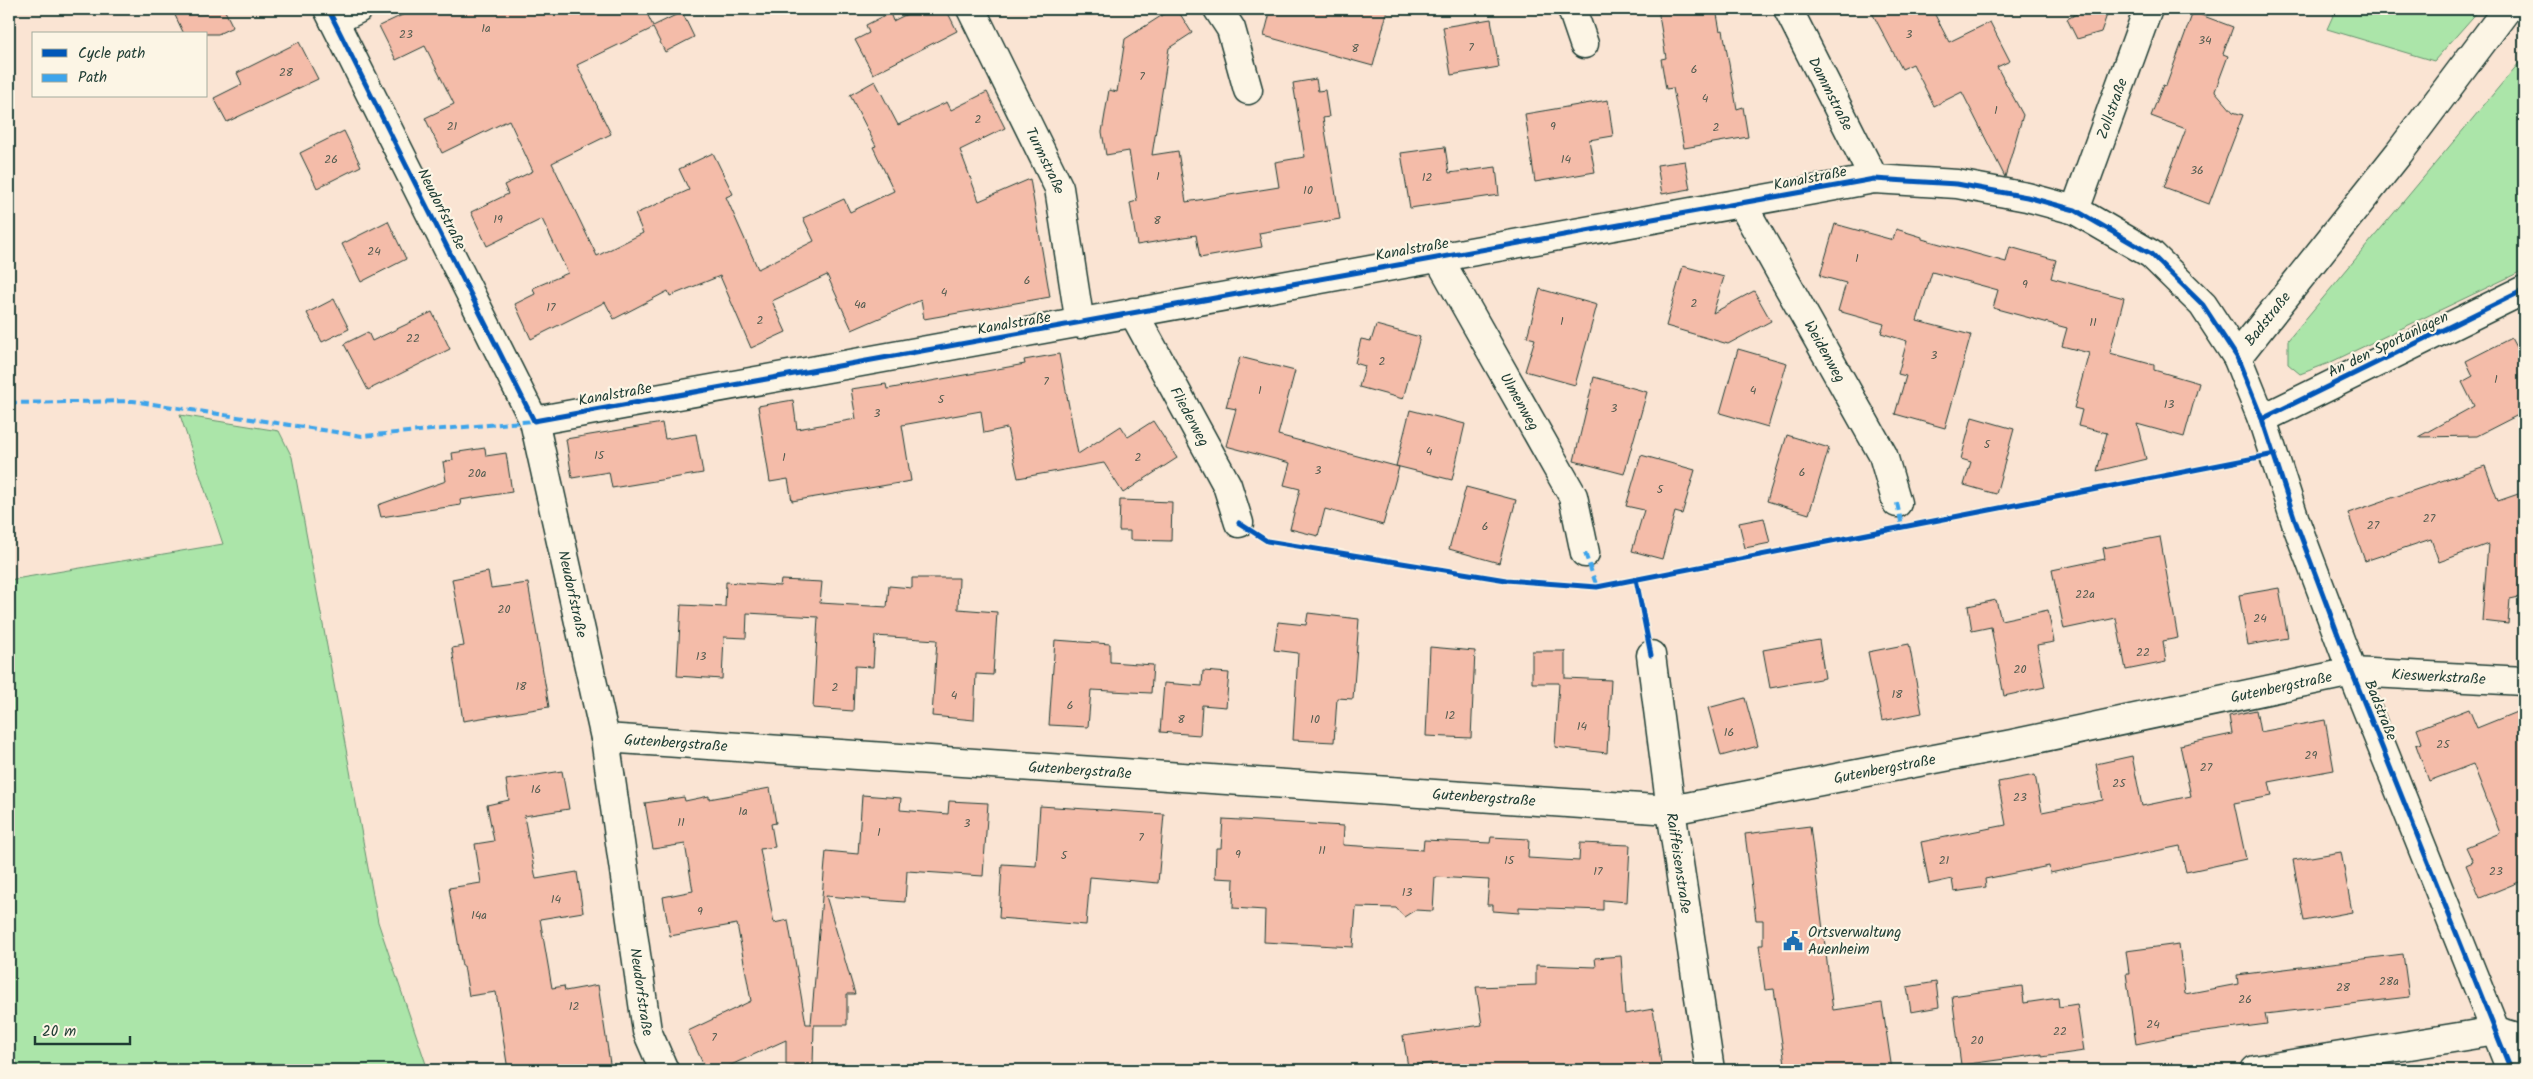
<svg xmlns="http://www.w3.org/2000/svg" width="2533" height="1079" viewBox="0 0 2533 1079" font-family="Kalam,sans-serif">
<style>
.green{fill:#abe5a9;stroke:#65916e}
.building{fill:#f4bca9;stroke:#1f3d34}
.lines{fill:none;stroke-linecap:round;stroke-linejoin:round}
.minor-casing{stroke:#1f3d34;stroke-width:31}
.minor{stroke:#fcf5e5;stroke-width:28}
.quiet{stroke:#3da4eb;stroke-width:4;stroke-dasharray:8 4;stroke-linecap:butt}
.cycleway-casing{stroke:#fcf5e5;stroke-width:8}
.cycleway{stroke:#0057b8;stroke-width:5}
.labels{text-anchor:middle;stroke-width:4.5;stroke-linejoin:round;paint-order:stroke}
.number-label{font-size:12px;fill:#545d51}
.street-label{font-size:15px;fill:#1f3d34;stroke:#fcf5e5}
.poi-label{font-size:15px;fill:#1f3d34;stroke:#fcf5e5;text-anchor:start}
</style>
<rect width="100%" height="100%" fill="#fae4d3"/>
<filter id="ink" filterUnits="userSpaceOnUse"><feTurbulence type="fractalNoise" baseFrequency=".02" numOctaves="2"/><feDisplacementMap in="SourceGraphic" scale="10" xChannelSelector="R" yChannelSelector="G"/><feConvolveMatrix kernelMatrix="1 2 1 2 8 2 1 2 1" color-interpolation-filters="sRGB"/></filter>
<g filter="url(#ink)">
<!-- green -->
<path class="green" d="M2336 9H2480L2434 61 2327 29Z
M2524 57V270L2329 363 2300 374 2288 364V340Z
M180 415 279 431 292 457 378 922 428 1070H9V580L223 544Z"/>
<!-- building -->
<path class="building" d="M172 9H224L233 27 218 34H184Z
M415 9H645L653 26 682 12 694 37 665 52 653 28 577 65 611 134 552 163 597 256 643 233 635 214 689 190 679 169 713 153 733 194 726 197 758 269 814 241 803 218 844 199 850 212 894 191 873 147 876 146 850 95 875 81 898 125 947 102 951 110 987 92 1005 128 960 150 979 201 1030 179 1050 297 924 319 921 300 852 330 827 275 772 301 786 332 751 348 720 276 670 296 668 291 614 319 605 302 531 339 515 304 535 294 533 288 568 273 542 219 487 246 471 212 508 194 504 185 533 171 509 120 442 153 425 118 454 104 425 46 396 60 379 26Z
M917 9H946L957 31 873 74 855 40 869 33 866 25 890 13 893 21Z
M1172 9H1177L1192 33 1169 48 1152 155 1178 151 1186 202 1279 187 1275 162 1305 157 1293 83 1316 79 1318 91 1325 90 1329 117 1323 118 1340 219 1259 233 1262 247 1200 258 1196 235 1137 245 1130 203 1137 201 1129 151 1106 155 1102 132 1109 90 1117 92 1125 39Z
M1271 9H1388L1373 66 1264 36Z
M1658 9H1716L1720 31 1723 30 1737 109 1743 107 1748 137 1684 148 1673 88 1666 89 1661 59 1666 58Z
M1870 9H1932L1949 42 1990 22 2010 61 1997 67 2023 115 2005 177 1962 92 1934 106 1913 64 1902 69Z
M2086 9H2109L2101 32 2077 39 2067 19Z
M2193 12 2233 27 2223 54 2228 56 2215 91 2233 112 2243 115 2209 204 2164 187 2186 129 2151 116 2163 85 2166 86Z
M1491 19 1499 67 1451 75 1443 27Z
M299 42 318 79 227 122 214 98 242 84 237 73Z
M1608 100 1613 136 1589 140 1595 172 1535 182 1525 114Z
M344 131 361 166 317 188 300 153Z
M1445 147 1449 173 1496 167 1499 195 1410 208 1401 153Z
M1685 161 1690 189 1662 194 1657 165Z
M388 221 406 259 361 282 342 244Z
M1835 224 1893 240 1896 229 1922 237V239L2006 262 2010 247 2056 260 2051 278 2124 298 2110 353 2154 365V370L2199 383 2184 437 2137 424 2146 459 2097 471 2107 433 2078 426 2082 410 2074 408 2089 353 2062 346 2067 328 1993 308 1998 290 1932 272 1917 321 1971 335 1945 428 1895 414 1906 376 1898 374 1907 341 1881 333 1884 324 1838 311 1846 283 1820 276Z
M1683 266 1724 277 1713 313 1754 291 1771 321 1728 344 1666 326Z
M1540 289 1597 305 1575 385 1525 371 1535 339 1527 337Z
M334 299 349 329 322 342 307 313Z
M432 312 450 349 368 390 344 344 368 332 372 341Z
M1376 325 1420 337 1403 399 1359 387 1365 366 1355 363 1361 339 1371 341Z
M2511 338 2524 362V412L2477 436 2418 437 2474 406 2462 382 2473 376 2466 361Z
M1738 349 1787 363 1768 427 1720 413Z
M1059 354 1078 454 1121 426 1128 437 1153 421 1177 458 1123 493 1104 463 1018 478 1007 428 984 433 981 411 902 425 911 481 792 501 788 479 770 482 758 406 793 400 797 429 856 419 851 389 886 384 887 389 1025 364 1024 360Z
M1240 357 1295 371 1278 435 1399 467 1383 525 1325 509 1318 536 1290 529 1300 489 1284 485 1290 463 1226 446 1236 409 1226 407Z
M1594 377 1647 392 1624 474 1574 461Z
M1410 410 1465 424 1452 480 1396 466Z
M1972 417 2014 429 1996 494 1964 485 1971 462 1961 459Z
M662 423 665 439 696 434 703 473 612 488 609 472 572 478 566 439Z
M1787 435 1829 448 1809 514 1767 501Z
M485 448 486 456 506 453 512 492 460 500 461 505 381 517 378 505 446 481 443 462 453 460 452 453Z
M1641 455 1695 470 1682 514 1675 512 1662 559 1632 551 1644 510 1626 506Z
M2485 466 2498 501 2524 492V596L2510 599 2508 624 2482 621 2488 544 2439 562 2431 539 2365 561 2348 513Z
M1466 487 1516 500 1499 563 1449 549Z
M1120 500 1172 502 1171 541 1130 540V531H1119Z
M1764 518 1770 543 1745 548 1739 523Z
M2160 537 2178 638 2163 641 2166 662 2126 670 2116 618 2064 629 2052 570 2105 559 2103 548Z
M488 572 491 588 528 583 549 707 463 721 452 648 464 646 452 579Z
M912 578H959L958 609 997 612 993 675 976 674 974 720 932 716 937 640 875 636 873 667 855 666 853 711 813 708 818 617 747 613 746 638 724 637 722 679 677 676 681 605 725 607 726 582 780 586 781 580 822 582 820 603 887 607 889 586 912 588Z
M2279 588 2288 638 2248 645 2239 595Z
M1996 600 2001 620 2048 610 2054 642 2037 645 2045 687 2004 696 1991 627 1972 631 1968 606Z
M1308 613 1359 619 1353 699 1337 698 1334 742 1293 740 1298 653 1274 650 1278 622 1306 625Z
M1055 640 1110 644V662L1153 665 1151 693 1091 690 1088 727 1049 725Z
M1819 640 1825 678 1770 688 1763 650Z
M1909 644 1922 713 1882 721 1868 652Z
M1430 647 1475 651 1471 738 1426 736Z
M1532 651H1565V678L1611 680 1607 753 1555 747 1559 683H1532Z
M1203 671 1229 673 1226 707 1202 705 1200 735 1160 732 1164 683 1202 686Z
M1745 698 1758 746 1721 756 1708 708Z
M2469 709 2477 728 2524 709V892L2519 882 2480 898 2466 865 2473 862 2466 847 2500 833 2473 764 2429 781 2416 745 2422 743 2417 729Z
M2256 710 2260 732 2325 720 2334 770 2269 782 2272 796 2234 803 2246 859 2186 872 2180 846 2050 873 2049 866 1985 879 1986 887 1954 892 1952 879 1929 884 1921 842 2006 825 1998 782 2035 775 2042 812 2103 800 2096 764 2132 756 2142 806 2191 796 2180 745 2232 734 2229 716Z
M562 771 569 809 524 816 536 879 577 872 583 912 540 919 552 988 564 986 565 991 598 985 611 1070H508L496 992 469 996 464 966H462L449 888 481 883 475 844 494 841 487 805 509 800 506 780Z
M770 788 776 823 771 824 775 847 760 849 774 923 788 920 806 1024H811L826 851 858 854 862 795 901 798 900 810 948 814 949 801 988 803 983 876 907 871 905 902 826 896 855 994H847V1025H814L813 1066 786 1065V1040L720 1070H706L688 1031 751 1001 737 924 670 936 663 897 693 891 685 844 653 849 645 803 684 797 685 801 709 796V799Z
M1040 806 1164 814 1158 883 1090 877 1086 925 999 918 1002 864 1036 866Z
M1223 819 1344 826 1343 845 1423 850 1424 840 1490 843 1491 837 1529 839 1528 858 1579 861 1580 843 1630 845 1627 902 1603 900V910L1519 907V913L1493 911V905H1487L1489 880 1435 877 1433 911 1415 910 1404 917 1396 908 1356 907 1353 947 1264 942 1265 910 1233 908 1234 879 1215 878 1216 848H1221Z
M1810 826 1833 1010 1882 1003 1892 1070H1786L1774 989 1765 990 1759 945H1763V920H1756L1745 834Z
M2341 852 2352 912 2304 921 2293 860Z
M2179 944 2185 994 2238 984 2237 975 2403 954 2409 997 2265 1014 2267 1024 2175 1036 2136 1044 2126 973H2129L2126 951Z
M1621 956 1625 1014 1653 1009 1662 1070H1432L1431 1063 1408 1067 1403 1036 1482 1025 1476 987 1536 985V965L1596 967 1595 958Z
M1936 982 1939 1007 1911 1012 1907 987Z
M2022 986 2024 1003 2058 998 2059 1007 2077 1004 2084 1051 2042 1057V1054L1961 1065 1952 996Z"/>
<g class="lines">
<defs>
<g id="minor">
<path id="s1" d="M328 9 534 421 605 738 647 1031 664 1070"/>
<path id="s2" d="M971 9 1059 188 1080 324"/>
<path d="M1218 9 1231 29 1248 90"/>
<path d="M1572 9 1584 44"/>
<path id="s3" d="M1788 9 1874 179"/>
<path d="M334 21 358 9"/>
<path id="s4" d="M1742 204 1883 455 1897 503"/>
<path id="s5" d="M2075 210 2148 9"/>
<path id="s6" d="M1438 257 1573 496 1585 553"/>
<path id="s7" d="M1133 312 1227 485 1239 523"/>
<path id="s8" d="M2237 357 2399 153 2507 9"/>
<path d="M2262 419 2524 290"/>
<path d="M534 421 1874 179 1957 184 2027 197 2075 210 2151 254 2203 305 2237 357 2262 419 2296 523 2352 672 2511 1070"/>
<path id="s9" d="M1651 655 1671 810 1710 1070"/>
<path id="s10" d="M605 738 1671 810 2012 744 2352 672 2524 681"/>
<path d="M2255 1070 2496 1031 2524 1039"/>
</g>
</defs>
<!-- minor casing -->
<use href="#minor" class="minor-casing"/>
<!-- minor -->
<use href="#minor" class="minor"/>
<!-- quiet -->
<path class="quiet" d="M9 403 133 401 362 436 534 421
M1897 503 1902 526
M1585 553 1597 587"/>
<defs>
<path id="cycleway" d="M328 9 534 421 1874 179 1957 184 2027 197 2075 210 2151 254 2203 305 2237 357 2262 419 2296 523 2352 672 2511 1070
M2262 419 2524 290
M1239 523 1267 541 1506 580 1597 587 2275 454
M1636 579 1651 655"/>
</defs>
<!-- cycleway casing -->
<use href="#cycleway" class="cycleway-casing"/>
<!-- cycleway -->
<use href="#cycleway" class="cycleway"/>
</g>
</g>
<!-- icons -->
<defs>
<symbol id="civic-bare" viewBox="-9 -9 18 18"><path d="M-.6-6.5H3V-4.5H.6V-3L4-1V1h2V6H-6V1h2V-1L-.6-3ZM-1.2 2.5V6h2.4V2.5Z" fill="#1f6fb2" stroke="#fcf5e5" stroke-width="2.5" paint-order="stroke"/></symbol>
</defs>
<g fill-rule="evenodd">
<use href="#civic-bare" x="1779" y="927" width="28" height="28"/>
</g>
<g class="labels">
<!-- number labels -->
<g class="number-label">
<text x="486" y="32">1a</text>
<text x="406" y="38">23</text>
<text x="1909" y="38">3</text>
<text x="2205" y="44">34</text>
<text x="1471" y="51">7</text>
<text x="1355" y="52">8</text>
<text x="1694" y="73">6</text>
<text x="286" y="76">28</text>
<text x="1142" y="80">7</text>
<text x="1705" y="102">4</text>
<text x="1996" y="114">1</text>
<text x="978" y="123">2</text>
<text x="452" y="130">21</text>
<text x="1553" y="130">9</text>
<text x="1716" y="131">2</text>
<text x="331" y="163">26</text>
<text x="1566" y="163">14</text>
<text x="2197" y="174">36</text>
<text x="1158" y="180">1</text>
<text x="1427" y="181">12</text>
<text x="1308" y="194">10</text>
<text x="498" y="223">19</text>
<text x="1157" y="224">8</text>
<text x="374" y="255">24</text>
<text x="1857" y="262">1</text>
<text x="1027" y="284">6</text>
<text x="2025" y="288">9</text>
<text x="944" y="296">4</text>
<text x="1694" y="307">2</text>
<text x="860" y="308">4a</text>
<text x="551" y="311">17</text>
<text x="760" y="324">2</text>
<text x="1562" y="325">1</text>
<text x="2093" y="326">11</text>
<text x="413" y="342">22</text>
<text x="1934" y="359">3</text>
<text x="1382" y="365">2</text>
<text x="2496" y="383">1</text>
<text x="1046" y="385">7</text>
<text x="1260" y="394">1</text>
<text x="1753" y="394">4</text>
<text x="941" y="403">5</text>
<text x="2169" y="408">13</text>
<text x="1614" y="412">3</text>
<text x="877" y="417">3</text>
<text x="1987" y="448">5</text>
<text x="1429" y="455">4</text>
<text x="599" y="459">15</text>
<text x="784" y="461">1</text>
<text x="1138" y="461">2</text>
<text x="1318" y="474">3</text>
<text x="1802" y="476">6</text>
<text x="477" y="477">20a</text>
<text x="1660" y="493">5</text>
<text x="2429" y="522">27</text>
<text x="2373" y="529">27</text>
<text x="1485" y="530">6</text>
<text x="2085" y="598">22a</text>
<text x="504" y="613">20</text>
<text x="2260" y="622">24</text>
<text x="2143" y="656">22</text>
<text x="701" y="660">13</text>
<text x="2020" y="673">20</text>
<text x="521" y="690">18</text>
<text x="835" y="691">2</text>
<text x="1897" y="698">18</text>
<text x="954" y="699">4</text>
<text x="1070" y="709">6</text>
<text x="1450" y="719">12</text>
<text x="1181" y="723">8</text>
<text x="1315" y="723">10</text>
<text x="1582" y="730">14</text>
<text x="1729" y="736">16</text>
<text x="2443" y="748">25</text>
<text x="2311" y="759">29</text>
<text x="2206" y="771">27</text>
<text x="2119" y="787">25</text>
<text x="536" y="793">16</text>
<text x="2020" y="801">23</text>
<text x="743" y="815">1a</text>
<text x="681" y="826">11</text>
<text x="967" y="827">3</text>
<text x="879" y="836">1</text>
<text x="1141" y="841">7</text>
<text x="1322" y="854">11</text>
<text x="1238" y="858">9</text>
<text x="1064" y="859">5</text>
<text x="1509" y="864">15</text>
<text x="1944" y="864">21</text>
<text x="1598" y="875">17</text>
<text x="2496" y="875">23</text>
<text x="1407" y="896">13</text>
<text x="556" y="903">14</text>
<text x="700" y="915">9</text>
<text x="479" y="919">14a</text>
<text x="2389" y="985">28a</text>
<text x="2343" y="991">28</text>
<text x="2245" y="1003">26</text>
<text x="574" y="1010">12</text>
<text x="2153" y="1028">24</text>
<text x="2060" y="1035">22</text>
<text x="714" y="1041">7</text>
<text x="1977" y="1044">20</text>
</g>
<!-- street labels -->
<g class="street-label">
<text dy="5" stroke="none"><textPath href="#s3" startOffset="95">Dammstraße</textPath></text>
<text dy="5" stroke="none"><textPath href="#s5" startOffset="108">Zollstraße</textPath></text>
<text dy="5" stroke="none"><textPath href="#s2" startOffset="169">Turmstraße</textPath></text>
<text transform="translate(1810 178) rotate(-11)" y="5">Kanalstraße</text>
<text transform="translate(442 209) rotate(63)" y="5">Neudorfstraße</text>
<text transform="translate(1412 249) rotate(-10)" y="5">Kanalstraße</text>
<text dy="5" stroke="none"><textPath href="#s8" startOffset="49">Badstraße</textPath></text>
<text transform="translate(1014 323) rotate(-10)" y="5">Kanalstraße</text>
<text transform="translate(2388 344) rotate(-26)" y="5">An den Sportanlagen</text>
<text dy="5" stroke="none"><textPath href="#s4" startOffset="169">Weidenweg</textPath></text>
<text transform="translate(615 394) rotate(-10)" y="5">Kanalstraße</text>
<text dy="5" stroke="none"><textPath href="#s6" startOffset="166">Ulmenweg</textPath></text>
<text dy="5" stroke="none"><textPath href="#s7" startOffset="119">Fliederweg</textPath></text>
<text dy="5" stroke="none"><textPath href="#s1" startOffset="638">Neudorfstraße</textPath></text>
<text dy="5" stroke="none"><textPath href="#s10" startOffset="1850">Kieswerkstraße</textPath></text>
<text dy="5" stroke="none"><textPath href="#s10" startOffset="1691">Gutenbergstraße</textPath></text>
<text transform="translate(2381 710) rotate(68)" y="5">Badstraße</text>
<text dy="5" stroke="none"><textPath href="#s10" startOffset="71">Gutenbergstraße</textPath></text>
<text dy="5" stroke="none"><textPath href="#s10" startOffset="1286">Gutenbergstraße</textPath></text>
<text dy="5" stroke="none"><textPath href="#s10" startOffset="476">Gutenbergstraße</textPath></text>
<text dy="5" stroke="none"><textPath href="#s10" startOffset="881">Gutenbergstraße</textPath></text>
<text dy="5" stroke="none"><textPath href="#s9" startOffset="210">Raiffeisenstraße</textPath></text>
<text dy="5" stroke="none"><textPath href="#s1" startOffset="1042">Neudorfstraße</textPath></text>
</g>
<!-- poi labels -->
<g class="poi-label">
<text x="1808" y="937">Ortsverwaltung<tspan x="1808" dy="17">Auenheim</tspan></text>
</g>
</g>
<!-- margin -->
<rect width="2533" height="1079" fill="none" stroke="#fcf5e5" stroke-width="30"/>
<rect x="15" y="15" width="2503" height="1049" fill="none" stroke="#1f3d34" stroke-width="2" filter="url(#ink)"/>
<!-- legend -->
<rect x="32" y="32" width="175" height="65" fill="#fcf5e5" stroke="#a4ab9e"/>
<rect x="42" y="49" width="25" height="8" fill="#0057b8" stroke="#a4ab9e"/>
<text x="78" y="58" font-size="15" fill="#1f3d34">Cycle path</text>
<rect x="42" y="74" width="25" height="8" fill="#3da4eb" stroke="#a4ab9e"/>
<text x="78" y="82" font-size="15" fill="#1f3d34">Path</text>
<!-- scale -->
<path d="M35 1036v8h95v-8" fill="none" stroke="#1f3d34" stroke-width="2.5"/>
<text x="42" y="1036" font-size="15" fill="#1f3d34" stroke="#fcf5e5" stroke-width="4" paint-order="stroke">20 m</text>
</svg>
